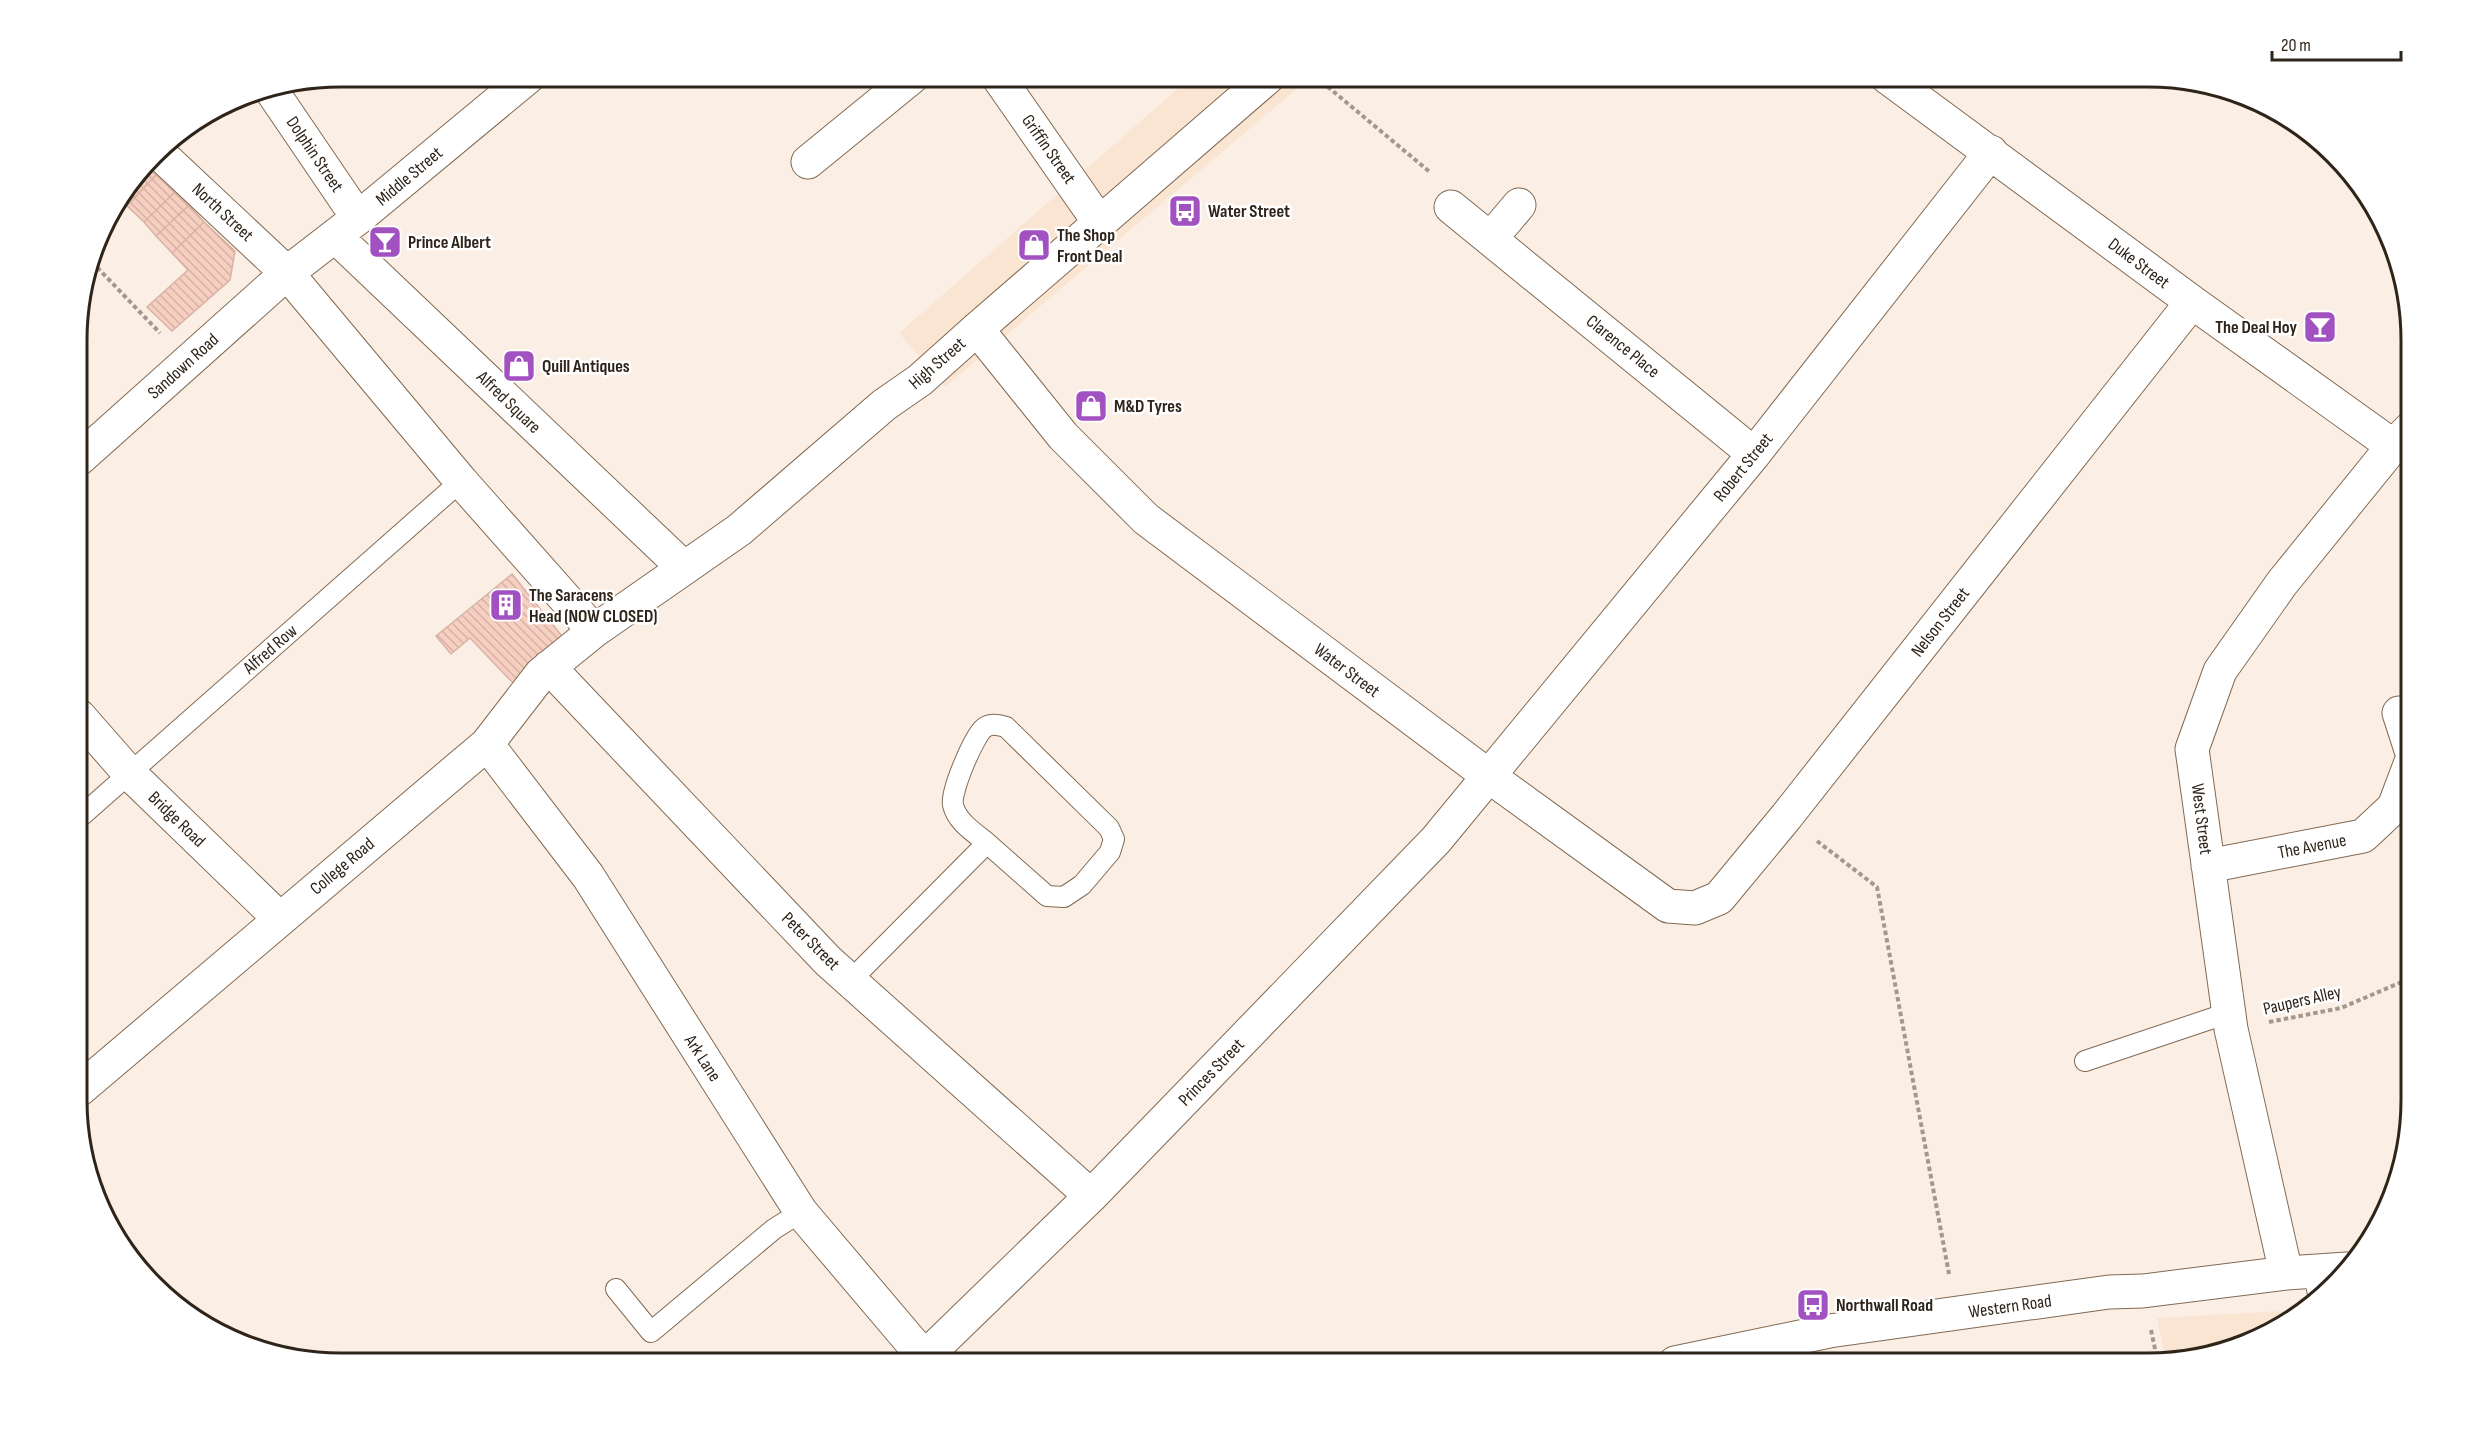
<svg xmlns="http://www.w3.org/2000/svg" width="2488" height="1440" viewBox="0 0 2488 1440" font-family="'Sofia Sans Condensed',sans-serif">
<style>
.built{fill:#fae5d3}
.building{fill:url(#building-back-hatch);stroke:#d7b3a5;stroke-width:1.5}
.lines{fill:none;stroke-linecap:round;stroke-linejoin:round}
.service-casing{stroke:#826952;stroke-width:22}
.minor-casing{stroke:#826952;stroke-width:35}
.path{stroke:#a3988e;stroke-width:4;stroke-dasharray:4.5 3;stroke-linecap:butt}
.service{stroke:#fff;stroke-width:20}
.minor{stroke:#fff;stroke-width:33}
.labels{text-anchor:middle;stroke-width:5;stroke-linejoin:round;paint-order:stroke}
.street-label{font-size:18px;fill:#2e241a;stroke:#fff}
.poi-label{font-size:18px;font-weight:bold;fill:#2e241a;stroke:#fff;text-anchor:start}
.rim{fill:none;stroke:#2e241a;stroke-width:3}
</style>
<defs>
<pattern id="building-back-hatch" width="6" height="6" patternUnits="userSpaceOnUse" patternTransform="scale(1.5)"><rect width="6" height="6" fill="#f7cfc1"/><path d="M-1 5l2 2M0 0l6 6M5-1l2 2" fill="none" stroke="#d4b2a5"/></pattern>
</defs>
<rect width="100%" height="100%" fill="#fbefe5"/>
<!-- built -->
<path class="built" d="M1191 77H1311L945 387 899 333Z
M2303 1310 2280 1328 2166 1363 2157 1318Z"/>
<!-- building -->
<path class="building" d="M147 167 156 175 120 213 115 209Z
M156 175 175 192 144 222 127 206Z
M175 192 189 205 156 236 144 222Z
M189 205 204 222 172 253 156 236Z
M204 222 235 251 230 280 172 331 147 307 188 270 172 253Z
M512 574 565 640 514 684 470 638 451 654 436 636Z"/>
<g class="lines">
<defs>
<path id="service" d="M79 818 461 481
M851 980 987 843 1047 896 1064 897 1082 885 1110 852 1114 839 1109 828 1006 727C998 725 991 723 984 728 974 736 950 792 953 805 957 822 974 832 987 843
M2085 1061 2228 1013
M2313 1272 2319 1298
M616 1289 651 1332 774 1229 801 1212"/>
<path id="minor" d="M998 77 1099 222
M1887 77 2192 302 2393 446
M271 90 358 218
M158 152 287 273 461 481 594 631
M808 162 912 77
M1451 207 1754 454
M335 236 684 568
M1491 238 1519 205
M977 329 1063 436 1146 519 1490 777 1668 906 1695 908 1719 898 1786 817 2192 302
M79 459 287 273 358 218 528 77
M549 667 828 961 1091 1196
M2399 713 2411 750
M79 716 129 773 279 918
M487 744 588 876 801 1212 929 1363
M2208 866 2363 836 2394 807 2411 762
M79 1090 487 744 541 674 594 631 739 530 884 405 920 380 977 329 1268 77
M2286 1273 2231 1029 2192 749 2220 671 2282 583 2393 446 2411 428
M924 1358 1091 1196 1436 840 1754 454 1991 152
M1675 1363 1829 1331 2109 1292 2143 1291 2286 1273 2347 1269"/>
</defs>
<!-- service casing -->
<use href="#service" class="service-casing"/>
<!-- minor casing -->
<use href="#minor" class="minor-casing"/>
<!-- path -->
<path class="path" d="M1316 77 1431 173
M92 262 160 333
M1817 841 1877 887 1949 1274
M2269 1022 2341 1008 2411 978
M2151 1330 2158 1363"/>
<!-- service -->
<use href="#service" class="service"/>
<!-- minor -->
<use href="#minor" class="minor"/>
</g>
<!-- icons -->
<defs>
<symbol id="bus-square" viewBox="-11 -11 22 22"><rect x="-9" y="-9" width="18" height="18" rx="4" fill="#a251c1" stroke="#fff"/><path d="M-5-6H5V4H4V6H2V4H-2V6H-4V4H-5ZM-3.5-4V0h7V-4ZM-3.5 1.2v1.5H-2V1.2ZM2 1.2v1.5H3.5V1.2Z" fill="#fff"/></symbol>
<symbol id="bar-square" viewBox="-11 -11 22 22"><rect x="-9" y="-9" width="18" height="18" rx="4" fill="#a251c1" stroke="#fff"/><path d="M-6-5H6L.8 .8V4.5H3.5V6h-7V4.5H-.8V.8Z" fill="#fff"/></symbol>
<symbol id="shop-square" viewBox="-11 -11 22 22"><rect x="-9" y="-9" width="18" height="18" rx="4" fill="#a251c1" stroke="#fff"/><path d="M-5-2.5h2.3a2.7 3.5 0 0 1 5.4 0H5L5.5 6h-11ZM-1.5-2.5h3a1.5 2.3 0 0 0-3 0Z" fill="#fff"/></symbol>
<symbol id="building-square" viewBox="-11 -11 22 22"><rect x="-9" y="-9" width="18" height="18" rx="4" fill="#a251c1" stroke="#fff"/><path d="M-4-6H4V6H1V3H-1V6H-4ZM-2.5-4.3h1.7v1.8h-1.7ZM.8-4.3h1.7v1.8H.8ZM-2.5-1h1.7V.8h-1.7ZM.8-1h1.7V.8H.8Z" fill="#fff"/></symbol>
</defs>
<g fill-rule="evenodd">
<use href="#bus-square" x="1166" y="192" width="38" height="38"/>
<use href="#bar-square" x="366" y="223" width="38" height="38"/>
<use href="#shop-square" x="1015" y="226" width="38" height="38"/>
<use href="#bar-square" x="2301" y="308" width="38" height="38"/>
<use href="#shop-square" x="500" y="347" width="38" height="38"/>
<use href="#shop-square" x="1072" y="387" width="38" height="38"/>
<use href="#building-square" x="487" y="586" width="38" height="38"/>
<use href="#bus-square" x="1794" y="1286" width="38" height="38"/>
</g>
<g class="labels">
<!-- street labels -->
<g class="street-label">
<text transform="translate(1049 149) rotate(55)" y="6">Griffin Street</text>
<text transform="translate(315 154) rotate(56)" y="6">Dolphin Street</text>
<text transform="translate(409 176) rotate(-40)" y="6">Middle Street</text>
<text transform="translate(223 212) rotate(43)" y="6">North Street</text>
<text transform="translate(2139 263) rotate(37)" y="6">Duke Street</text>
<text transform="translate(1623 346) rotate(39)" y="6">Clarence Place</text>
<text transform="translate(937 363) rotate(-41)" y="6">High Street</text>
<text transform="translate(183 366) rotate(-42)" y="6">Sandown Road</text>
<text transform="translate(509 402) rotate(44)" y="6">Alfred Square</text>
<text transform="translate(1743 467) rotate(-51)" y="6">Robert Street</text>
<text transform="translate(1940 622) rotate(-52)" y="6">Nelson Street</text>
<text transform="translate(270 649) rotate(-41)" y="6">Alfred Row</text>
<text transform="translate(1347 670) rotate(37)" y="6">Water Street</text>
<text transform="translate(177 819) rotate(44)" y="6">Bridge Road</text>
<text transform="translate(2202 819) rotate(83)" y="6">West Street</text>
<text transform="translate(2312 846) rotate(-11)" y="6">The Avenue</text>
<text transform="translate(342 866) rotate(-40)" y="6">College Road</text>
<text transform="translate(811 941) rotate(45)" y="6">Peter Street</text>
<text transform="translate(2302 1000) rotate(-13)" y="6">Paupers Alley</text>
<text transform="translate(703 1058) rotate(57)" y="6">Ark Lane</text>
<text transform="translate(1211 1072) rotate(-46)" y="6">Princes Street</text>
<text transform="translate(2010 1306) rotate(-8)" y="6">Western Road</text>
</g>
<!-- poi labels -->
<g class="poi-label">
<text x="1208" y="217">Water Street</text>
<text x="1057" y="241">The Shop<tspan x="1057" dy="21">Front Deal</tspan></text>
<text x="408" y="248">Prince Albert</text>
<text x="2297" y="333" text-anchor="end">The Deal Hoy</text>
<text x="542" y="372">Quill Antiques</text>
<text x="1114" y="412">M&amp;D Tyres</text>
<text x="529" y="601">The Saracens<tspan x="529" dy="21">Head (NOW CLOSED)</tspan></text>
<text x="1836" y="1311">Northwall Road</text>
</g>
</g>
<!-- crop -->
<path d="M0 0H2488V1440H0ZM340 87H2148A253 253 0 0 1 2401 340V1100A253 253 0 0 1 2148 1353H340A253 253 0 0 1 87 1100V340A253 253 0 0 1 340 87Z" fill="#fff" fill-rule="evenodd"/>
<path class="rim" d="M340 87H2148A253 253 0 0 1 2401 340V1100A253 253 0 0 1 2148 1353H340A253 253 0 0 1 87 1100V340A253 253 0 0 1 340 87Z"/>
<!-- scale -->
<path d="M2272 51v9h129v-9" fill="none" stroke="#2e241a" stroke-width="3"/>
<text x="2281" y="51" font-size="18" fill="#2e241a" stroke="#ffffff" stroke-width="4.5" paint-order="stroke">20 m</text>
</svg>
